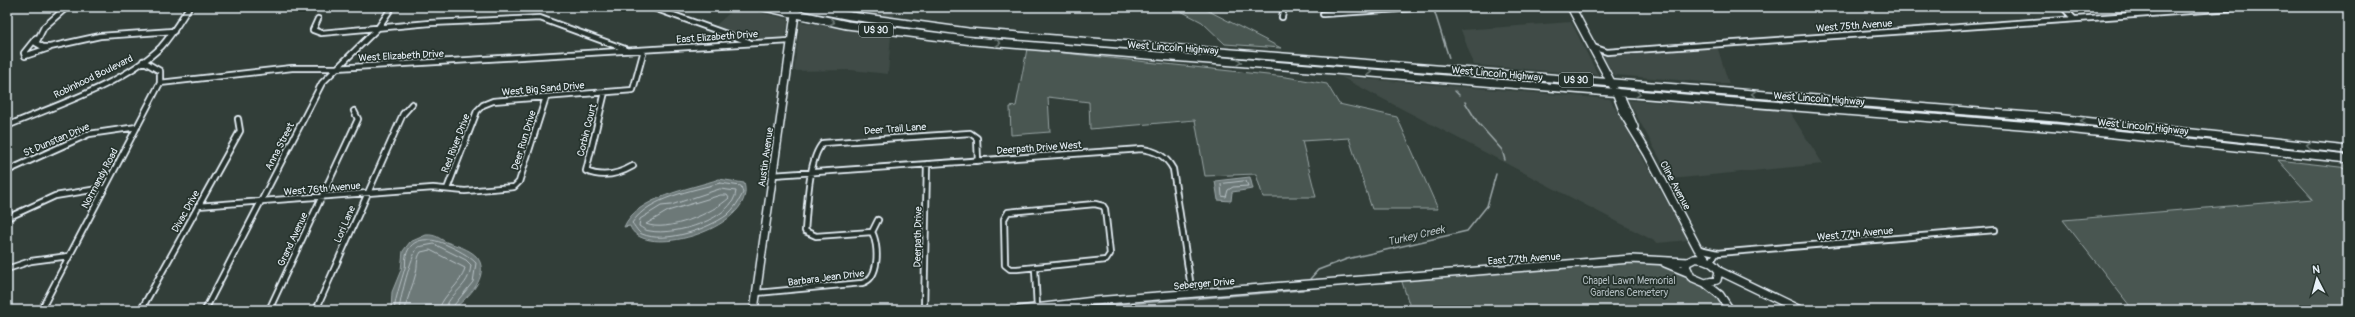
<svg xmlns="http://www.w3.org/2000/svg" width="2355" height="317" viewBox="0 0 2355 317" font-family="Pangolin,sans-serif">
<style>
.built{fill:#3f4b46}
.green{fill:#495651;stroke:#98a4a4}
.water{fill:#6d7978;stroke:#9ea9ab}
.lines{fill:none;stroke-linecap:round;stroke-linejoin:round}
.shore{stroke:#b7c1c5;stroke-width:1}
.stream{stroke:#9ea9ab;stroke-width:1.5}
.street-casing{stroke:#e8f1f8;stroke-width:8}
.secondary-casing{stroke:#e8f1f8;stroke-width:10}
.primary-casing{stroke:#e8f1f8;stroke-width:10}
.street{stroke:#26332d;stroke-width:4.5}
.secondary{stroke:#26332d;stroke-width:7}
.primary{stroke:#26332d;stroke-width:7}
.oneway{stroke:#6a7674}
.labels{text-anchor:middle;stroke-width:3.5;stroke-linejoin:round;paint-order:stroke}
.shield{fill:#26332d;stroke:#aeb8bb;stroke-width:1}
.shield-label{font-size:9px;font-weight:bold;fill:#e8f1f8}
.street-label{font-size:10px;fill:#e8f1f8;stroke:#26332d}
.park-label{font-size:10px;fill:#b0bbbe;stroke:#26332d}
.water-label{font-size:11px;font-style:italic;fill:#b1bbbe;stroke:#26332d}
</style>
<rect width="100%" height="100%" fill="#323e39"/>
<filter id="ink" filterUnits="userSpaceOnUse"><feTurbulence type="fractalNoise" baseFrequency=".025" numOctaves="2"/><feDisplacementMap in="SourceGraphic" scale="8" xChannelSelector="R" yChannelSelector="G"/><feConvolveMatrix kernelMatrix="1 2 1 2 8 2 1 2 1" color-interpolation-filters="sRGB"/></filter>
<g filter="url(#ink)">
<!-- built -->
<path class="built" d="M736 7 789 19 785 39 755 40 714 27Z
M838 7H895L894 18Z
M800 22 891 35 888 74 851 70 794 71Z
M1571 22 1598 75 1474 65 1461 30Z
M1717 46 1729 84 1614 75 1603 57 1611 54Z
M1341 77 1610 99 1688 240 1658 243Z
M1628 100 1789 111 1823 164 1671 179Z"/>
<!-- green -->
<path class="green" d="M1173 7H1201L1281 48 1225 44 1202 22Z
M1027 49 1286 77 1327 84 1339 104 1397 117 1438 209H1372L1349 138 1302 141 1316 197H1263L1256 174 1205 176 1195 120 1090 129 1089 102 1048 97 1050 132 1011 135 1010 107 1016 106Z
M2278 160 2348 168V310H2133L2063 220 2313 199Z
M1644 261C1675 267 1709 283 1727 310H1411L1401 279Z"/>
<!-- water -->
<path class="water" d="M1250 177 1253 189 1232 192 1231 201 1218 200 1215 181Z
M719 179 744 183C758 227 642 262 630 226L624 227C636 197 691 189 719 179Z
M426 235C437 234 440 240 449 243 458 246 476 251 480 262 487 281 465 300 452 310H391L392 292 401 270 403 251 410 242Z"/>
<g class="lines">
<!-- shore -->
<path class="shore" d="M1246 181 1248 186 1233 187 1228 190 1226 197 1222 196 1221 184Z
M720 183 741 186 743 193C739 201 734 209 727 215 708 229 665 244 642 234 638 233 635 226 632 223 649 197 692 191 720 183Z
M720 189 736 191C734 219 674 236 650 231 646 231 642 228 639 226L640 219 661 206 671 205Z
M721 195H727L729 198C713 213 667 233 646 224L668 211Z
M394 310C396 295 401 282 405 268 406 264 405 260 406 256 411 235 433 238 447 245 458 250 468 255 476 263L473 282 450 310
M399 310C401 295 410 259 418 247L434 244 466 260 471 265C469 289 450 291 445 310
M405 310C407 297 413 286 416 273 418 265 416 259 421 252L430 250 465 268C461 286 443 293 439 310"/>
<!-- stream -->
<path class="stream" d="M1434 10 1449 58
M1455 91 1459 95
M1465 102 1478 123 1502 150 1505 160
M1310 279 1318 270 1347 259 1467 231 1487 206 1496 174
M1085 310 1092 307 1303 290"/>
<defs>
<path id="street" d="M67 7 44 27 36 43 43 47H50L100 36 174 31
M651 7 749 42
M2063 7 2074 19
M1323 14 1430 7
M1282 17 1284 7
M318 19 313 30 321 33 430 23 540 18 625 49
M36 38 24 53 25 56 49 48
M1593 47 1607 52 2247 7
M160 83 292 68H336L790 41
M605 92 586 171C602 178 619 174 633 166
M7 126C56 105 122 85 161 47 172 35 180 21 189 7
M7 171 89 134 137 127
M773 175 1142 149C1156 151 1166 156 1173 169L1192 294
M447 189 477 111 483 105 493 101 633 90 644 50
M1095 204 1103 206 1105 209 1110 254 1106 260 1017 269H1010L1005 265 1004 219 1008 212Z
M198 206 433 188 465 191 514 187 519 182 546 97
M7 218 55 196 104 188
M872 232 878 220
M1699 249 1717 253 1995 230
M1710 262 1717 253
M1035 268 1037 308
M7 269 31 261 69 256
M756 293 862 283C880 279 879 245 872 232L816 236 805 231C807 210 808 158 823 143L970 133 977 138 978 161
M41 310 160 83V71L143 61
M141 310 240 131 238 119
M205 310 322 83 378 28 392 7
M269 310 358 119 354 111
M316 310 403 114 412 104
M924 310 927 164"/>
<path id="secondary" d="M1571 7 1613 86
M1616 92 1625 116 1648 154 1698 249 1708 261
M1622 100 1634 127
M1694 259C1705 258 1713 262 1719 271L1717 280 1705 283 1691 277 1686 266 1688 262Z
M1665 263 1687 272
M1719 271 1800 310
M1705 283 1720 295 1730 310
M754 310 796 7
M1019 310 1094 301 1631 259 1688 262"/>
<path id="primary" d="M765 7 847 25 973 41 2058 128 2348 159
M804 7 851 16 968 32 2056 118 2348 150"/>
</defs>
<!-- street casing -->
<use href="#street" class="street-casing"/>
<!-- secondary casing -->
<use href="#secondary" class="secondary-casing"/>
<!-- primary casing -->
<use href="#primary" class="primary-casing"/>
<!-- street -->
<use href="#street" class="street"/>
<!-- secondary -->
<use href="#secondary" class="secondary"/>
<!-- primary -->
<use href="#primary" class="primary"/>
</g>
<!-- one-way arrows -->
<defs><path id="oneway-chevron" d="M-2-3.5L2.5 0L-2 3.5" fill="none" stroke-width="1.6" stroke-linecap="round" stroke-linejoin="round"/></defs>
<g class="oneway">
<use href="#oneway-chevron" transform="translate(832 22) rotate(12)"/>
<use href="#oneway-chevron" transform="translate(998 43) rotate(5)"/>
<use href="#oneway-chevron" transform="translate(1239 62) rotate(4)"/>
<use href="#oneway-chevron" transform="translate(1369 72) rotate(5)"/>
<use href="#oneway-chevron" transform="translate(1638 94) rotate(5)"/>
<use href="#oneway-chevron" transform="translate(1754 94) rotate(-176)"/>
<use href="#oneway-chevron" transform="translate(1953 110) rotate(-175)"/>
<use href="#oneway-chevron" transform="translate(2083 121) rotate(-174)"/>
<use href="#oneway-chevron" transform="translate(2309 145) rotate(-173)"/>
</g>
</g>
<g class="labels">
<!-- shield labels -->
<g class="shield">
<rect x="859" y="23" width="34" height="14" rx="3"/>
<rect x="1559" y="73" width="34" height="14" rx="3"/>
</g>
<g class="shield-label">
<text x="876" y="33">US 30</text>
<text x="1576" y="83">US 30</text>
</g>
<!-- street labels -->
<g class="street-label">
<text transform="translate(1854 25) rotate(-4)" y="4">West 75th Avenue</text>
<text transform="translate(717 36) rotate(-4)" y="4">East Elizabeth Drive</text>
<text transform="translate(1173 47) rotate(4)" y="4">West Lincoln Highway</text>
<text transform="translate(401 55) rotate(-3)" y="4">West Elizabeth Drive</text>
<text transform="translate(1497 73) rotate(5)" y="4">West Lincoln Highway</text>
<text transform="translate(93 76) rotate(-26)" y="4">Robinhood Boulevard</text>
<text transform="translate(543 88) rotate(-5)" y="4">West Big Sand Drive</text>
<text transform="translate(1819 98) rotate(4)" y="4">West Lincoln Highway</text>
<text transform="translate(2143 126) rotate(6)" y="4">West Lincoln Highway</text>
<text transform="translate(895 128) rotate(-4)" y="4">Deer Trail Lane</text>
<text transform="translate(586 130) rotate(-76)" y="4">Corbin Court</text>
<text transform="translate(56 139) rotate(-23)" y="4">St Dunstan Drive</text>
<text transform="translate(523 140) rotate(-73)" y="4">Deer Run Drive</text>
<text transform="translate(455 143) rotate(-69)" y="4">Red River Drive</text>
<text transform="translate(279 146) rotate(-63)" y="4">Anna Street</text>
<text transform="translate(1039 147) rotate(-4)" y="4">Deerpath Drive West</text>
<text transform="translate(765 157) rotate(-82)" y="4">Austin Avenue</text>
<text transform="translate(99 178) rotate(-62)" y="4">Normandy Road</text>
<text transform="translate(1676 185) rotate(62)" y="4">Cline Avenue</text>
<text transform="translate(322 188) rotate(-5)" y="4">West 76th Avenue</text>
<text transform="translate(185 211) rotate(-61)" y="4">Divac Drive</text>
<text transform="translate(344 224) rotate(-67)" y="4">Lori Lane</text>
<text transform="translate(1855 233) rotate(-5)" y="4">West 77th Avenue</text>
<text transform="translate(917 237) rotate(-89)" y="4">Deerpath Drive</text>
<text transform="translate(292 239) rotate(-65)" y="4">Grand Avenue</text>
<text transform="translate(1524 258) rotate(-4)" y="4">East 77th Avenue</text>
<text transform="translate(826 277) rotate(-7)" y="4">Barbara Jean Drive</text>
<text transform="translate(1204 283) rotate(-5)" y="4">Seberger Drive</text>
</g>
<!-- park labels -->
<g class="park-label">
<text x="1629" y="284">Chapel Lawn Memorial<tspan x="1629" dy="12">Gardens Cemetery</tspan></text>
</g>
<!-- water labels -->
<g class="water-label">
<text transform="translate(1416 235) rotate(-13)" y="4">Turkey Creek</text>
</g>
</g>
<!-- margin -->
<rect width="2355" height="317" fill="none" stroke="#26332d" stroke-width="24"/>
<rect x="12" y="12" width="2331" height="293" fill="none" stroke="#e8f1f8" stroke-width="1.5" filter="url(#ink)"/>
<!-- north arrow -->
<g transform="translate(2317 279) rotate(354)" stroke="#26332d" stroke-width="3" paint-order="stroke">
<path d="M0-3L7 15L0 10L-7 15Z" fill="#e8f1f8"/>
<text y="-6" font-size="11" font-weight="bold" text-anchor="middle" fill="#e8f1f8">N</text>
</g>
</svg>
